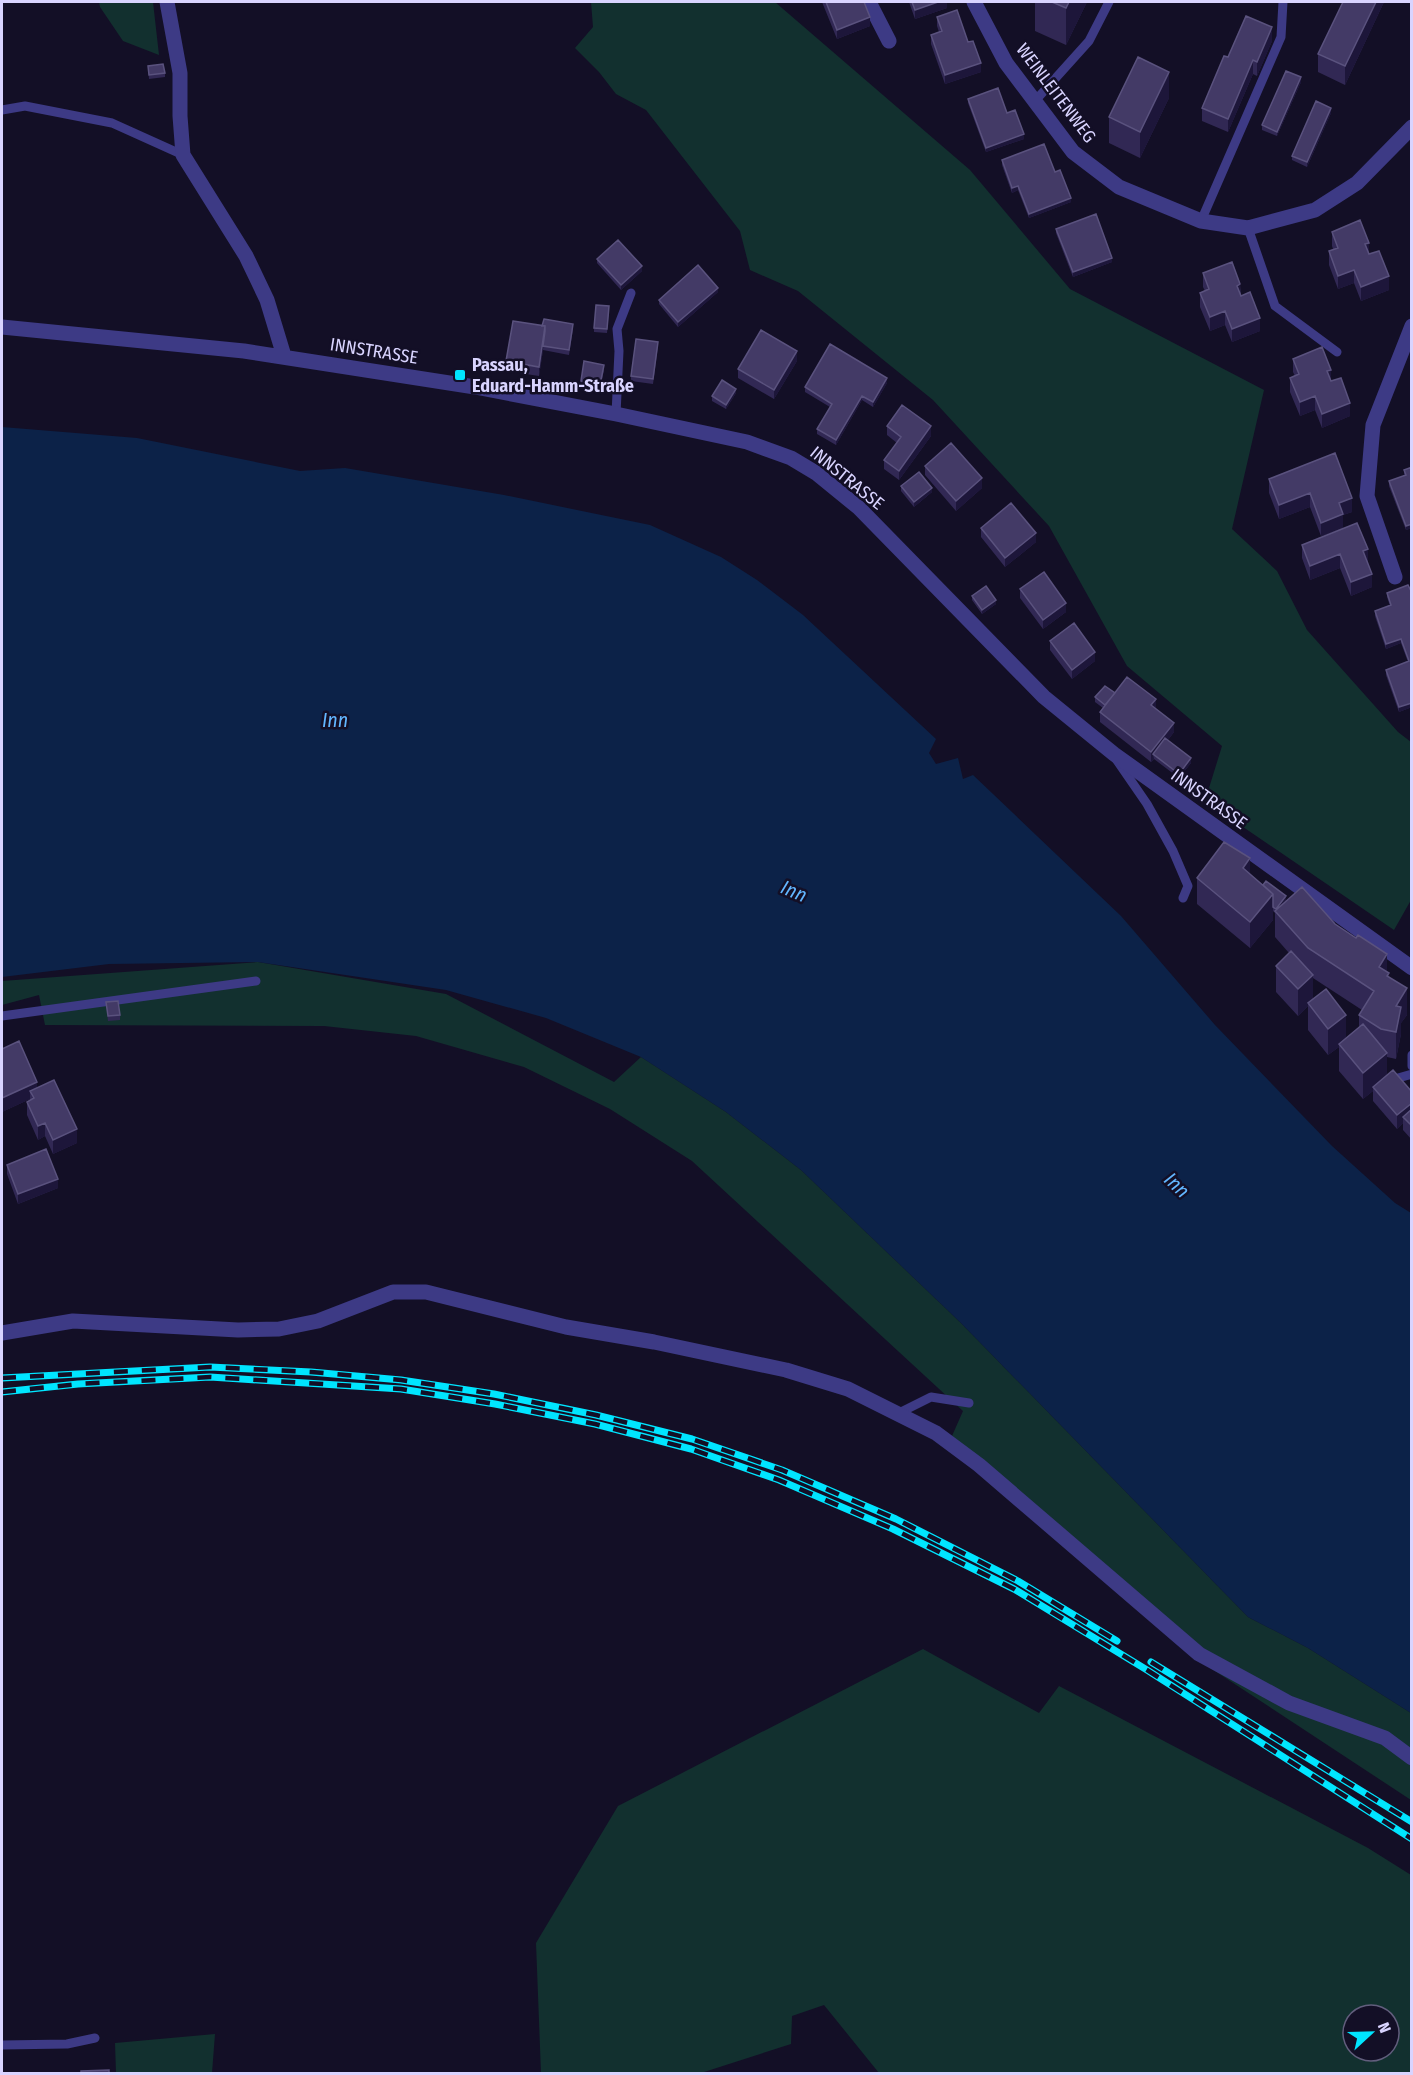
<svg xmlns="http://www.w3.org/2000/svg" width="1413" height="2075" viewBox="0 0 1413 2075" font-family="'Fira Sans Condensed',sans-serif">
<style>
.green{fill:#12302f;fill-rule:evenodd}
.water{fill:#0c2248}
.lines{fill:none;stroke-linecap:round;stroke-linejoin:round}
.service{stroke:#3d3a85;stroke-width:9}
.minor{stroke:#3d3a85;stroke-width:15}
.rail-casing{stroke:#00e5ff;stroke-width:7}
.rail{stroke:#130f26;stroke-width:4.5;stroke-dasharray:14;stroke-linecap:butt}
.wall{fill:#312854;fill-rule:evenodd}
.shaded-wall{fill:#1d163a}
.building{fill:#433a66;stroke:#5a527e;stroke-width:1.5}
.poi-dot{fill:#00e5ff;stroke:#130f26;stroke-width:2}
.labels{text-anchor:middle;stroke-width:5;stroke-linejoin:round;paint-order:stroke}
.street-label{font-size:18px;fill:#d9d4ff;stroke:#130f26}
.poi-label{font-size:18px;font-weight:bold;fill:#d9d4ff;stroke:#130f26;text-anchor:start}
.water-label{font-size:20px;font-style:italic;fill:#62b6ff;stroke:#130f26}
</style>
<rect width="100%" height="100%" fill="#130f26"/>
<!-- green -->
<path class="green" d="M99 2H153L159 55 123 41 100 7Z
M591 2H775L970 170 1070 289 1264 390 1232 529 1277 571 1307 630 1398 732 1411 742V900L1394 930 1205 801 1222 746 1127 666 1049 526 933 400 798 291 750 270 740 231 646 110 616 94 599 72 575 48 593 27Z
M258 962 446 994 614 1082 641 1057 726 1112 801 1170 961 1323 1248 1617 1308 1648 1411 1713V1800L1186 1652 952 1436 963 1411 692 1161 610 1109 524 1067 416 1036 324 1026 45 1025 39 995 2 1005V981Z
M923 1649 1039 1713 1059 1686 1368 1848 1411 1875V2073H879L824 2005 792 2016 791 2044 701 2073H541L536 1943 618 1806ZM1353 2015H1389V2051H1353Z
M215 2034 212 2073H116L115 2043Z"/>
<!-- water -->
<path class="water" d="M2 427 137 438 300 471 345 468 504 495 650 525 721 557 757 580 803 615 936 739 929 753 936 764 958 758 963 779 973 775 1121 916 1215 1025 1332 1146 1395 1203 1411 1213V1713L1308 1648 1248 1617 961 1323 801 1170 726 1112 641 1057 546 1018 446 990 258 962 109 964 2 977Z"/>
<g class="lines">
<!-- service -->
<path class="service" d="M1035 101 1089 41 1109 2
M2 110 25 106 112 123 183 155
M1201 221 1281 37 1283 2
M1248 228 1275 306 1337 352
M616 414 619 351 617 329 631 293
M1116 759 1147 804 1173 851 1188 886 1183 898
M2 1016 256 981
M1412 1055V1066
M1391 1080 1412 1074
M899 1413 931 1397 969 1403
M2 2045 67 2044 95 2038"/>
<!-- minor -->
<path class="minor" d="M167 2 180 73V116L183 155 246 256 267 300 284 356
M869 2 889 41
M974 2 1006 63 1073 152 1119 187 1201 221 1248 228 1315 210 1357 183 1412 127
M2 327 244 351 475 387 616 414 747 442 791 458 816 473 859 508 1044 697 1114 754 1412 968
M1395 577 1367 496 1373 425 1412 326
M2 1333 73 1321 238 1330 279 1329 318 1321 393 1292H426L566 1327 654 1342 786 1370 848 1389 936 1433 979 1465 1199 1654 1289 1703 1385 1738 1412 1758"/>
<defs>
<path id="rail" d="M2 1378 210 1367 311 1372 401 1380 494 1394 596 1415 692 1439 782 1470 896 1519 1018 1581 1117 1641
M2 1392 78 1384 210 1377 401 1389 495 1404 595 1424 691 1449 779 1480 893 1529 1014 1589 1147 1670 1412 1839
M1151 1662 1412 1822"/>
</defs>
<!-- rail casing -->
<use href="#rail" class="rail-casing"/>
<!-- rail -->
<use href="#rail" class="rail"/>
</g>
<!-- wall -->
<path class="wall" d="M822 2H864L870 26 837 39Z
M909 2H947V8L915 19Z
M1035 2H1087L1066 45 1035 31Z
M1384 2 1345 85 1318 72V54Z
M937 17 968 42 981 72 945 84 931 44V35L939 32 937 26Z
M1272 41 1257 76 1253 74 1228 132 1202 121V108L1228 57Z
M148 66 165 73V77L149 79Z
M1301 82 1277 136 1262 130V125Z
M1169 98 1140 158 1109 143V117Z
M968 99 1007 113 1024 139 986 152 968 103Z
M1331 113 1307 167 1292 160V156Z
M1002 160 1055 172 1071 202 1029 218 1018 190 1012 193 1002 165Z
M1056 229 1112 262 1073 277 1056 233Z
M1332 232 1369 254 1389 290 1361 301 1354 283 1338 289 1329 265V251L1333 249 1332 246Z
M597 259 642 271 621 290 597 263Z
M1203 273 1240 284 1241 296 1260 331 1232 342 1225 325 1210 331 1200 307V293L1205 291 1203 287Z
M718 292 678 327 659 304V300Z
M609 311 607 333 594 332V328Z
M573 329 569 355 543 350 539 376 506 371V361Z
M658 346 653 384 631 381V376Z
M1293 359 1331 370V381L1350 416 1322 428 1315 410 1300 416 1290 392V378L1295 376 1293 372Z
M797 361 774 399 738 378V369Z
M604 370 600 389 581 386V381Z
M887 383 873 407 862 400 836 445 817 434V429L830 407 805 392V387Z
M736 393 726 409 712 401V396Z
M887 426 931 436 899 480 884 469V460L897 443 887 435Z
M1335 453 1352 512 1343 515V528L1321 536 1310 507 1279 519 1269 493V479Z
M925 466 982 488 956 511 925 475Z
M1412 467V528L1406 530 1389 486V481L1404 476V470Z
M901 486 932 492 914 507 901 491Z
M981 528 1036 542 1005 567 981 537Z
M1302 545 1368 563 1372 587 1351 596 1340 568 1310 580 1302 558Z
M1020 589 1066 612 1043 629 1020 598Z
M1387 593H1412V707L1399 712 1386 675V670L1408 662 1401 643 1386 649 1375 616V611L1390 606 1387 597Z
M972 596 996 604 982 614 972 600Z
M1050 641 1095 661 1072 679 1050 650Z
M1115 693 1155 709 1174 732 1168 740 1191 763 1179 778 1154 759 1151 762 1100 722V712L1103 708 1095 702V697Z
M1250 874 1263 885 1286 901 1283 904 1335 924 1387 972 1407 1015 1401 1023V1034L1396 1059 1387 1057V1075L1412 1092V1140L1403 1130V1123L1397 1129 1373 1101V1091L1363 1099 1339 1071V1047L1328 1055 1308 1030V1006L1298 1016 1276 992V966L1289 953 1275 937V913L1273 911V920L1250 948 1197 904V878ZM1313 978 1362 1010 1359 1015V1027L1346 1038 1313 1000Z
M106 1002 120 1015V1020L108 1021Z
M2 1049 37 1087 77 1143 53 1154 45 1136 38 1140 27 1115V1102L30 1100V1099L2 1112Z
M7 1165 58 1188 18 1204 7 1174Z"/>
<!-- shaded-wall -->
<path class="shaded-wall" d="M938 2H947V8L915 19V10Z
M1069 2H1087L1066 45V8Z
M1376 2H1384L1345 85V66Z
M870 17V26L837 39V30Z
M1272 27V41L1257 76V62Z
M1253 60V74L1228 132V119Z
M981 63V72L945 84V75Z
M1169 72V98L1140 158V132Z
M1301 77V82L1277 136V132Z
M1331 108V113L1307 167V162Z
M1024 134V139L986 152V148Z
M1018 186V190L1012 193V188Z
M1071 198V202L1029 218V214Z
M1369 243V256L1365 244Z
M1112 258V262L1073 277V272Z
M642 266V271L621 290V285Z
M1354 270V283L1338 289V276Z
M1389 276V290L1361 301V287Z
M1240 284V298L1237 286Z
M718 288V292L678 327V322Z
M1225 311V325L1210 331V317Z
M1260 318V331L1232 342V329Z
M545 326 543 350 539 376V367Z
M797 351V361L774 399V390Z
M1331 370V383L1327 371Z
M887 378V383L873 407V402Z
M736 389V393L726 409V405Z
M862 396V400L836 445V440Z
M1315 396V410L1300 416V402Z
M1350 403V416L1322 428V414Z
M931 426V436L899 480V471Z
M982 478V488L956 511V501Z
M932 488V492L914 507V502Z
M1310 493V507L1279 519V505Z
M1352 498V512L1343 515V528L1321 536V523L1339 503Z
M1412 524V528L1406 530V526Z
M1036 533V542L1005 567V558Z
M1368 549V563L1363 551Z
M1340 554V568L1310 580V566Z
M1372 574V587L1351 596V582Z
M996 600V604L982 614V610Z
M1066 603V612L1043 629V620Z
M1401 639V643L1386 649V644Z
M1095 652V661L1072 679V670Z
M1156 699V709L1151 705Z
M1412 703V707L1399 712V707Z
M1174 723V732L1156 756 1153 754 1154 759 1151 762V752Z
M1191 758V763L1179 778V774Z
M1250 858V884L1243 868Z
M1273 894V920L1250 948V922Z
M1286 896V901L1277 912 1276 909Z
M1387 954V981L1379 967Z
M1313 975V1002L1308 1003V1006L1298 1016V989Z
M1407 988V1015L1401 1023V1034L1396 1059V1006Z
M1346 1015V1042L1339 1044V1047L1328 1055V1029Z
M1387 1053V1079L1373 1087V1091L1363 1099V1073Z
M37 1082V1096L30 1091V1099L2 1112V1098Z
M1412 1103V1116L1403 1117V1123L1397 1129V1115Z
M45 1123V1136L38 1140V1126Z
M77 1129V1143L53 1154V1140Z
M58 1179V1188L18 1204V1194Z"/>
<!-- building -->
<path class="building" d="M826 2H864L870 17 837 30Z
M912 2H938L915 10Z
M1052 2H1069L1066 8Z
M1343 2H1376L1345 66 1318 54Z
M957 10 968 42 973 41 981 63 945 75 931 35 942 31 937 17Z
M1246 16 1272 27 1257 62 1253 60 1228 119 1202 108 1224 56 1228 57Z
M1138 57 1169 72 1140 132 1109 117Z
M163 64 165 73 149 75 148 66Z
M1286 71 1301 77 1277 132 1262 125Z
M998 88 1007 113 1015 110 1024 134 986 148 968 99Z
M1316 101 1331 108 1307 162 1292 156Z
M1044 144 1055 172 1060 170 1071 198 1029 214 1018 186 1012 188 1002 160Z
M1096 214 1112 258 1073 272 1056 229Z
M1360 220 1369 243 1365 244 1369 254 1379 251 1389 276 1361 287 1354 270 1338 276 1329 251 1338 248 1332 232Z
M618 240 642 266 621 285 597 259Z
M1232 262 1240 284 1237 286 1241 296 1250 292 1260 318 1232 329 1225 311 1210 317 1200 293 1209 289 1203 273Z
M698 265 718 288 678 322 659 300Z
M596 305 609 306 607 329 594 328Z
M544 319 573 324 569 350 543 346 545 331V326H542Z
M513 321 545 326 539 367 506 361Z
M761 330 797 351 774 390 738 369Z
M636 339 658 342 653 379 631 376Z
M830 344 887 378 873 402 862 396 836 440 817 429 832 404 805 387Z
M1322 347 1331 370 1327 371 1331 381 1341 378 1350 403 1322 414 1315 396 1300 402 1290 378 1299 374 1293 359Z
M584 361 604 365 600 385 581 381Z
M722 380 736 389 726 405 712 396Z
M902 405 931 426 899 471 884 460 901 437 887 426Z
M951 443 982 478 956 501 925 466Z
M1335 453 1352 498 1339 503 1343 514 1321 523 1310 493 1279 505 1269 479Z
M1412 467V524L1406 526 1389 481 1406 475 1404 470Z
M919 472 932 488 914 502 901 486Z
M1011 503 1036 533 1005 558 981 528Z
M1357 523 1368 549 1363 551 1372 574 1351 582 1340 554 1310 566 1302 545Z
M1044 572 1066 603 1043 620 1020 589Z
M1408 585 1412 593V703L1399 707 1386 670 1409 661 1401 639 1386 644 1375 611 1391 605 1387 593Z
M986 586 996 600 982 610 972 596Z
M1074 623 1095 652 1072 670 1050 641Z
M1127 677 1156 699 1151 705 1174 723 1151 752 1100 712Z
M1105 686 1115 693 1105 705 1095 697Z
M1165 738 1191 758 1179 774 1153 754Z
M1224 842 1250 858 1243 868 1273 894 1250 922 1197 878Z
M1266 881 1286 896 1276 909 1273 907V894L1263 885Z
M1302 887 1335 924 1356 938 1358 935 1387 954 1379 967 1389 973 1387 976 1407 988 1396 1006 1401 1007 1396 1032 1381 1029 1359 1015 1374 991 1308 948 1275 911Z
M1291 951 1313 975 1298 989 1276 966Z
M1326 989 1346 1015 1328 1029 1308 1003Z
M118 1001 120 1015 108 1016 106 1002Z
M1363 1024 1387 1053 1363 1073 1339 1044Z
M19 1041 37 1082 2 1098V1049Z
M1393 1070 1412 1092V1103L1397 1115 1373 1087Z
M54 1080 77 1129 53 1140 45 1123 38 1126 27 1102 34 1098 30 1091Z
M1412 1109V1126L1403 1117Z
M46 1149 58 1179 18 1194 7 1165Z
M109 2070V2073H81V2071Z"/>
<!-- markers -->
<rect class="poi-dot" x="454" y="369" width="12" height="12" rx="3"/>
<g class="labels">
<!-- street labels -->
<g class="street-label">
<text transform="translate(1056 93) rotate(53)" y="6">WEINLEITENWEG</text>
<text transform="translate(374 351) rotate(9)" y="6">INNSTRASSE</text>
<text transform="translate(847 478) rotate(39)" y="6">INNSTRASSE</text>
<text transform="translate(1209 799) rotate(36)" y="6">INNSTRASSE</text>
</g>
<!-- poi labels -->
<g class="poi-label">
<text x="472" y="371">Passau,<tspan x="472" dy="21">Eduard-Hamm-Straße</tspan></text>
</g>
<!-- water labels -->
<g class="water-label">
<text x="335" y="727">Inn</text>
<text transform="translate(794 891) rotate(23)" y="7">Inn</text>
<text transform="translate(1177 1185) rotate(44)" y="7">Inn</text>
</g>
</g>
<!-- border -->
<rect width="1413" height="2075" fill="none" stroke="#d9d4ff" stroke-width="6"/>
<!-- north arrow -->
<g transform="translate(1371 2033) rotate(68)"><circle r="28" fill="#130f26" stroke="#625e7d" stroke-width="1.5"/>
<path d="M0-4.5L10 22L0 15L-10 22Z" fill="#00e5ff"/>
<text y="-9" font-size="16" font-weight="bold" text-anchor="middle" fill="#d9d4ff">N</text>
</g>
</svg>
